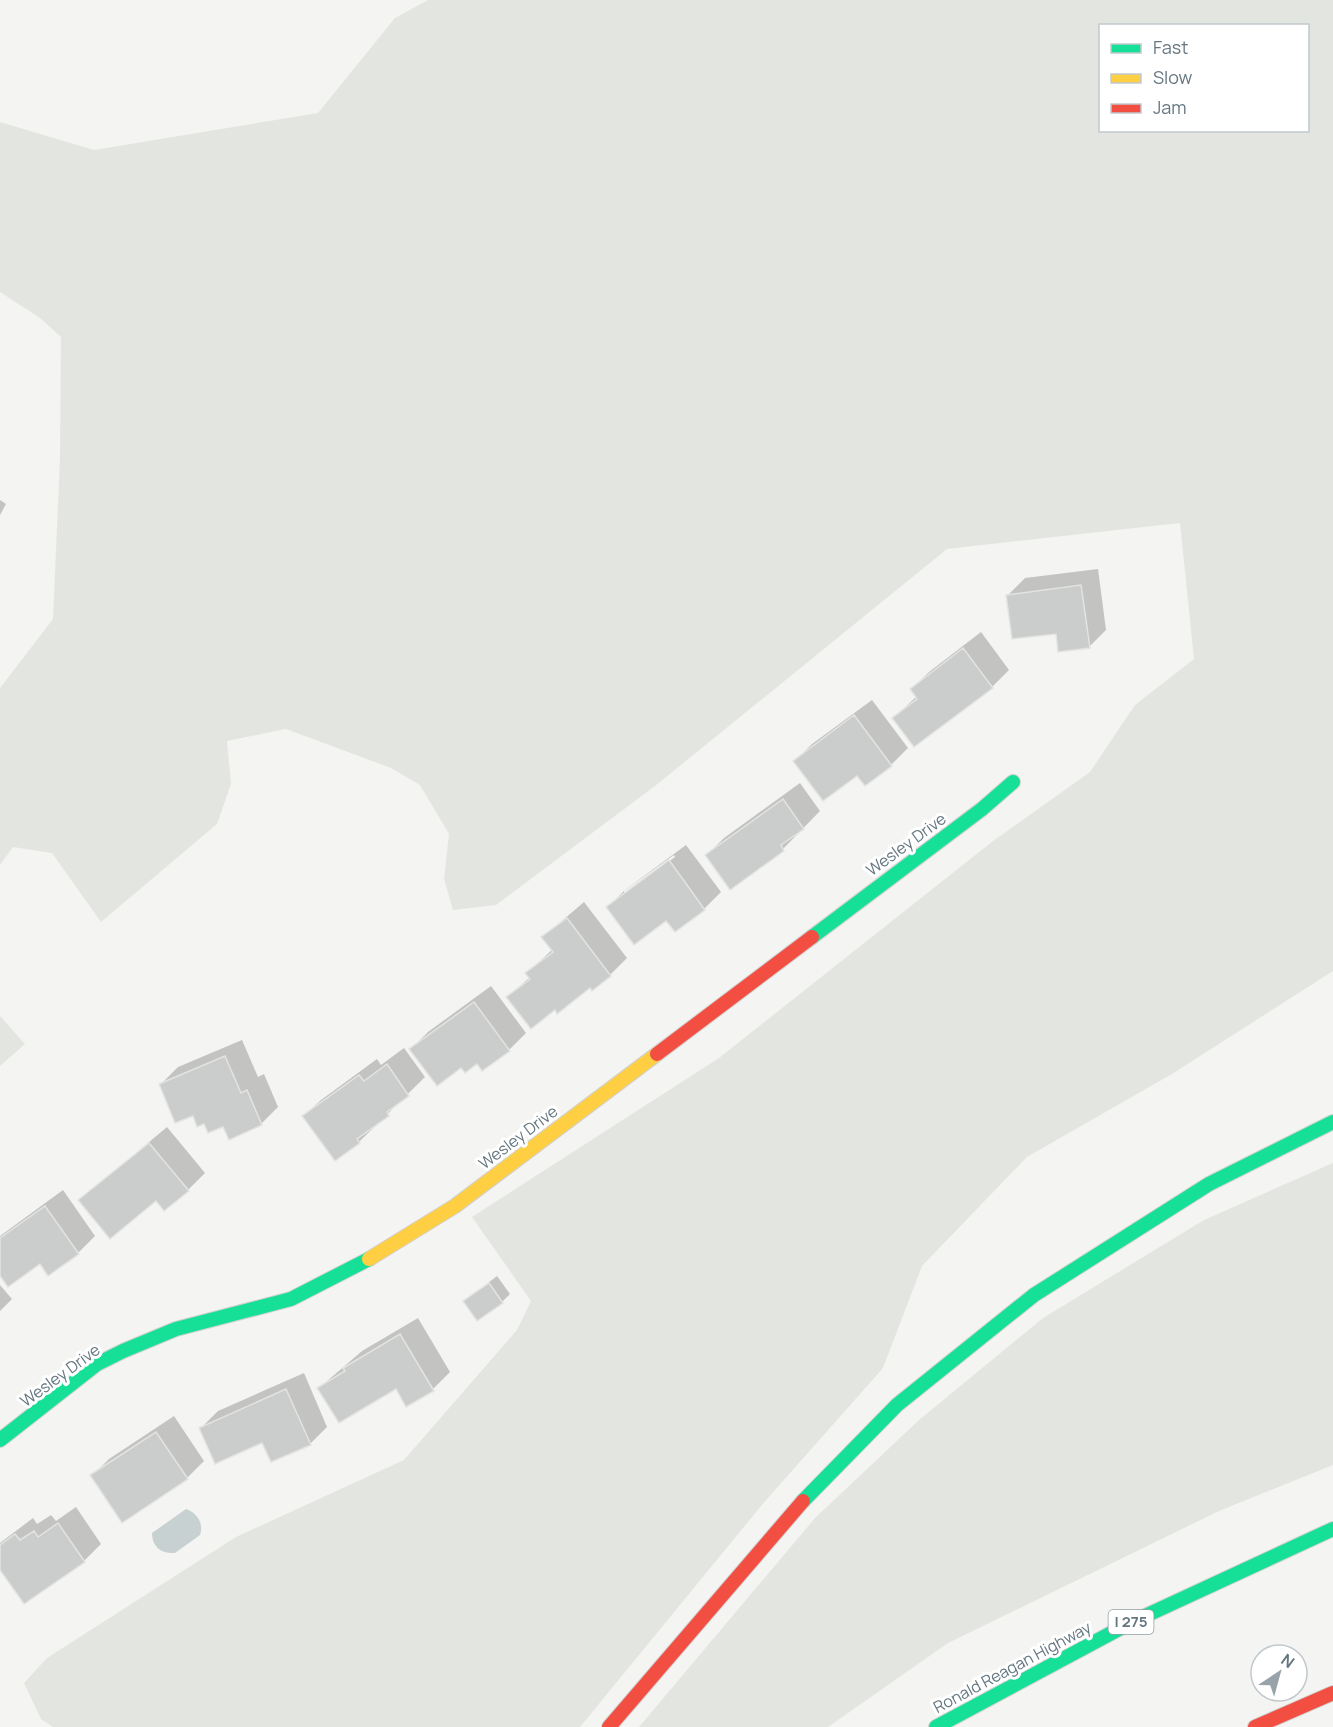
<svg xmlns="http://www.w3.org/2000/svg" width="1333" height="1727" viewBox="0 0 1333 1727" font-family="Manrope,sans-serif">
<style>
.green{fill:#e3e6e0;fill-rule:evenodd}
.water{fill:#c8d1d2}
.shadow{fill:#0003;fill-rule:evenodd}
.building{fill:#cbcccc;stroke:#e3e3e2;stroke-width:1.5}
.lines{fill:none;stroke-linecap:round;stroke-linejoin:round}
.fast-casing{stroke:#d0d1d2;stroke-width:16}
.slow-casing{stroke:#d0d1d2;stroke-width:16}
.jam-casing{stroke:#d0d1d2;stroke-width:16}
.fast{stroke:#16e098;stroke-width:14}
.slow{stroke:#ffcf43;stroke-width:14}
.jam{stroke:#f24e42;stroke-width:14}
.labels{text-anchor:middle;stroke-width:6;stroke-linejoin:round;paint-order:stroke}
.shield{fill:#fff;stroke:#93a0a7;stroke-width:1.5}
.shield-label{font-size:15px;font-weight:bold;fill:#657781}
.street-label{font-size:16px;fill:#657781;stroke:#fff}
</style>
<rect width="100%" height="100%" fill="#f4f4f2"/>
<!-- green -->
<path class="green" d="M428 0H1333V971L1172 1074 1027 1157 922 1266 883 1368 761 1506 580 1727H53L41 1719 24 1683 47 1658 236 1537 404 1460 517 1330 531 1301 472 1217 719 1058 993 841 1090 772 1135 705 1194 659 1180 523 947 549 655 786 496 905 453 910 444 879 449 834 420 785 391 768 286 729 227 741 231 784 217 824 101 922 52 853 13 847 0 865V688L53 619 60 458 61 337 40 318 0 292V122L94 150 318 113 395 18ZM1100 26H1308V130H1100Z
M0 1016 25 1044 0 1066Z
M1333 1163V1465L1219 1511 948 1643 828 1727H639L815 1518 919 1420 1043 1318 1204 1220Z"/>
<!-- water -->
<path class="water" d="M186 1509C197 1513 204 1523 200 1535L175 1553C161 1554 152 1547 152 1533Z"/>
<!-- shadow -->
<path class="shadow" d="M0 500 6 504 0 515Z
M1098 569 1106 630 1089 647 1057 632 1008 595 1025 578Z
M981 632 1009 670 992 687 894 718 917 696 912 689 929 672Z
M872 700 908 748 891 765 858 774 795 761 812 744Z
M800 783 820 811 783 849 730 887 707 855 724 838Z
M686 845 721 892 704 909 666 919 608 907 625 890ZM674 855 675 857 624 895V891Z
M584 902 627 958 610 975 555 1008 508 997 530 977 527 973 553 949 543 937Z
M491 986 526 1033 509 1050 462 1066 411 1049 428 1032Z
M242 1040 258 1077 264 1074 278 1107 261 1124 224 1125 205 1122 161 1084 178 1067Z
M404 1048 425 1077 359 1142 304 1116 321 1100 377 1059 381 1065Z
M167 1127 205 1173 188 1190 157 1199 80 1200Z
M63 1190 95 1236 78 1253 0 1273V1236Z
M497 1276 510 1294 502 1302 465 1301Z
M0 1285 12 1299 0 1311Z
M418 1318 450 1372 433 1389 407 1405 396 1387 319 1388 362 1351Z
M304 1373 327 1427 310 1444 263 1441 201 1428 218 1411Z
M174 1416 204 1461 187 1478 92 1476 109 1459Z
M76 1507 101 1544 84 1561 24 1602 0 1567V1543L33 1518 37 1524 51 1515 56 1521Z"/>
<!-- building -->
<path class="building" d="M1081 585 1090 648 1058 652 1056 634 1012 639 1006 595Z
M963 648 993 688 914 747 892 718 917 699 910 689Z
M854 715 892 766 865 786 857 776 823 801 793 761Z
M783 799 804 829 781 845 784 851 730 890 705 855Z
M669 860 705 910 675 932 666 921 634 945 606 907Z
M567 918 611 976 592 991 590 988 557 1014 555 1010 531 1029 506 997 530 979 525 973 553 952 541 937Z
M474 1002 510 1051 482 1071 477 1064 465 1073 461 1068 437 1086 409 1049Z
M225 1056 241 1093 247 1090 262 1125 229 1140 223 1127 208 1133 204 1124 197 1127 193 1116 175 1123 159 1084Z
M387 1064 409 1096 387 1112 389 1116 357 1139 360 1143 335 1161 302 1116 359 1075 364 1081Z
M149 1143 189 1191 164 1211 156 1201 110 1239 78 1200Z
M45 1206 79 1254 48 1276 40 1264 8 1287 0 1276V1238Z
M489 1283 503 1303 477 1321 463 1301Z
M400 1334 434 1391 406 1407 396 1389 339 1423 317 1388 345 1371 343 1368Z
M286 1389 311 1445 271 1462 262 1443 215 1464 199 1428Z
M156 1432 188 1479 122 1523 90 1475Z
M58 1523 85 1562 24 1604 0 1570V1545L15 1534 20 1540 34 1531 38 1537Z"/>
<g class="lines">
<defs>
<path id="fast" d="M812 937 982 809 1013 782
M0 1440 97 1364 123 1351 176 1329 291 1299 369 1259
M803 1501 897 1405 1034 1295 1209 1184 1333 1122
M936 1727 1132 1622 1333 1529"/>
<path id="slow" d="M369 1259 455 1206 657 1054"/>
<path id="jam" d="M657 1054 812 937
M609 1727 803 1501
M1255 1727 1333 1693"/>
</defs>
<!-- fast casing -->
<use href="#fast" class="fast-casing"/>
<!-- slow casing -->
<use href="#slow" class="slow-casing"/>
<!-- jam casing -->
<use href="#jam" class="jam-casing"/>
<!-- fast -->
<use href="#fast" class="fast"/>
<!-- slow -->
<use href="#slow" class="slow"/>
<!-- jam -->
<use href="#jam" class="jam"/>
</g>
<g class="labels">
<!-- shield labels -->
<rect class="shield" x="1108.5" y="1610" width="45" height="24" rx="4.5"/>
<g class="shield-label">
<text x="1131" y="1627">I 275</text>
</g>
<!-- street labels -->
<g class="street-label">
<text transform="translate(906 844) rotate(-36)" y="6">Wesley Drive</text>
<text transform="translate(518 1137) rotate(-37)" y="6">Wesley Drive</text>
<text transform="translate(60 1375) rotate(-36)" y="6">Wesley Drive</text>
<text transform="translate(1012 1667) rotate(-28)" y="6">Ronald Reagan Highway</text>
</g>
</g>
<!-- legend -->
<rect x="1099" y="24" width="210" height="108" fill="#ffffff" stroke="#c1c9cd" stroke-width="1.5"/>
<rect x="1111" y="44" width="30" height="9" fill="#16e098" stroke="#c1c9cd" stroke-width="1.5"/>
<text x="1153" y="54" font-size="18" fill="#657781">Fast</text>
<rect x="1111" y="74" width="30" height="9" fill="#ffcf43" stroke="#c1c9cd" stroke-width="1.5"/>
<text x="1153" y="84" font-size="18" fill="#657781">Slow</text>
<rect x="1111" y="104" width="30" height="9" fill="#f24e42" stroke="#c1c9cd" stroke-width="1.5"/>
<text x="1153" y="114" font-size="18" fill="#657781">Jam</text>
<!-- north arrow -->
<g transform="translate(1279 1673) rotate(36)"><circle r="28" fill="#ffffff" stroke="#c1c9cd" stroke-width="1.5"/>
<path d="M0-4.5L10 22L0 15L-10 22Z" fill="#97a3a9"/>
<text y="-9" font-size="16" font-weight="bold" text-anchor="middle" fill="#657781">N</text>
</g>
</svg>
